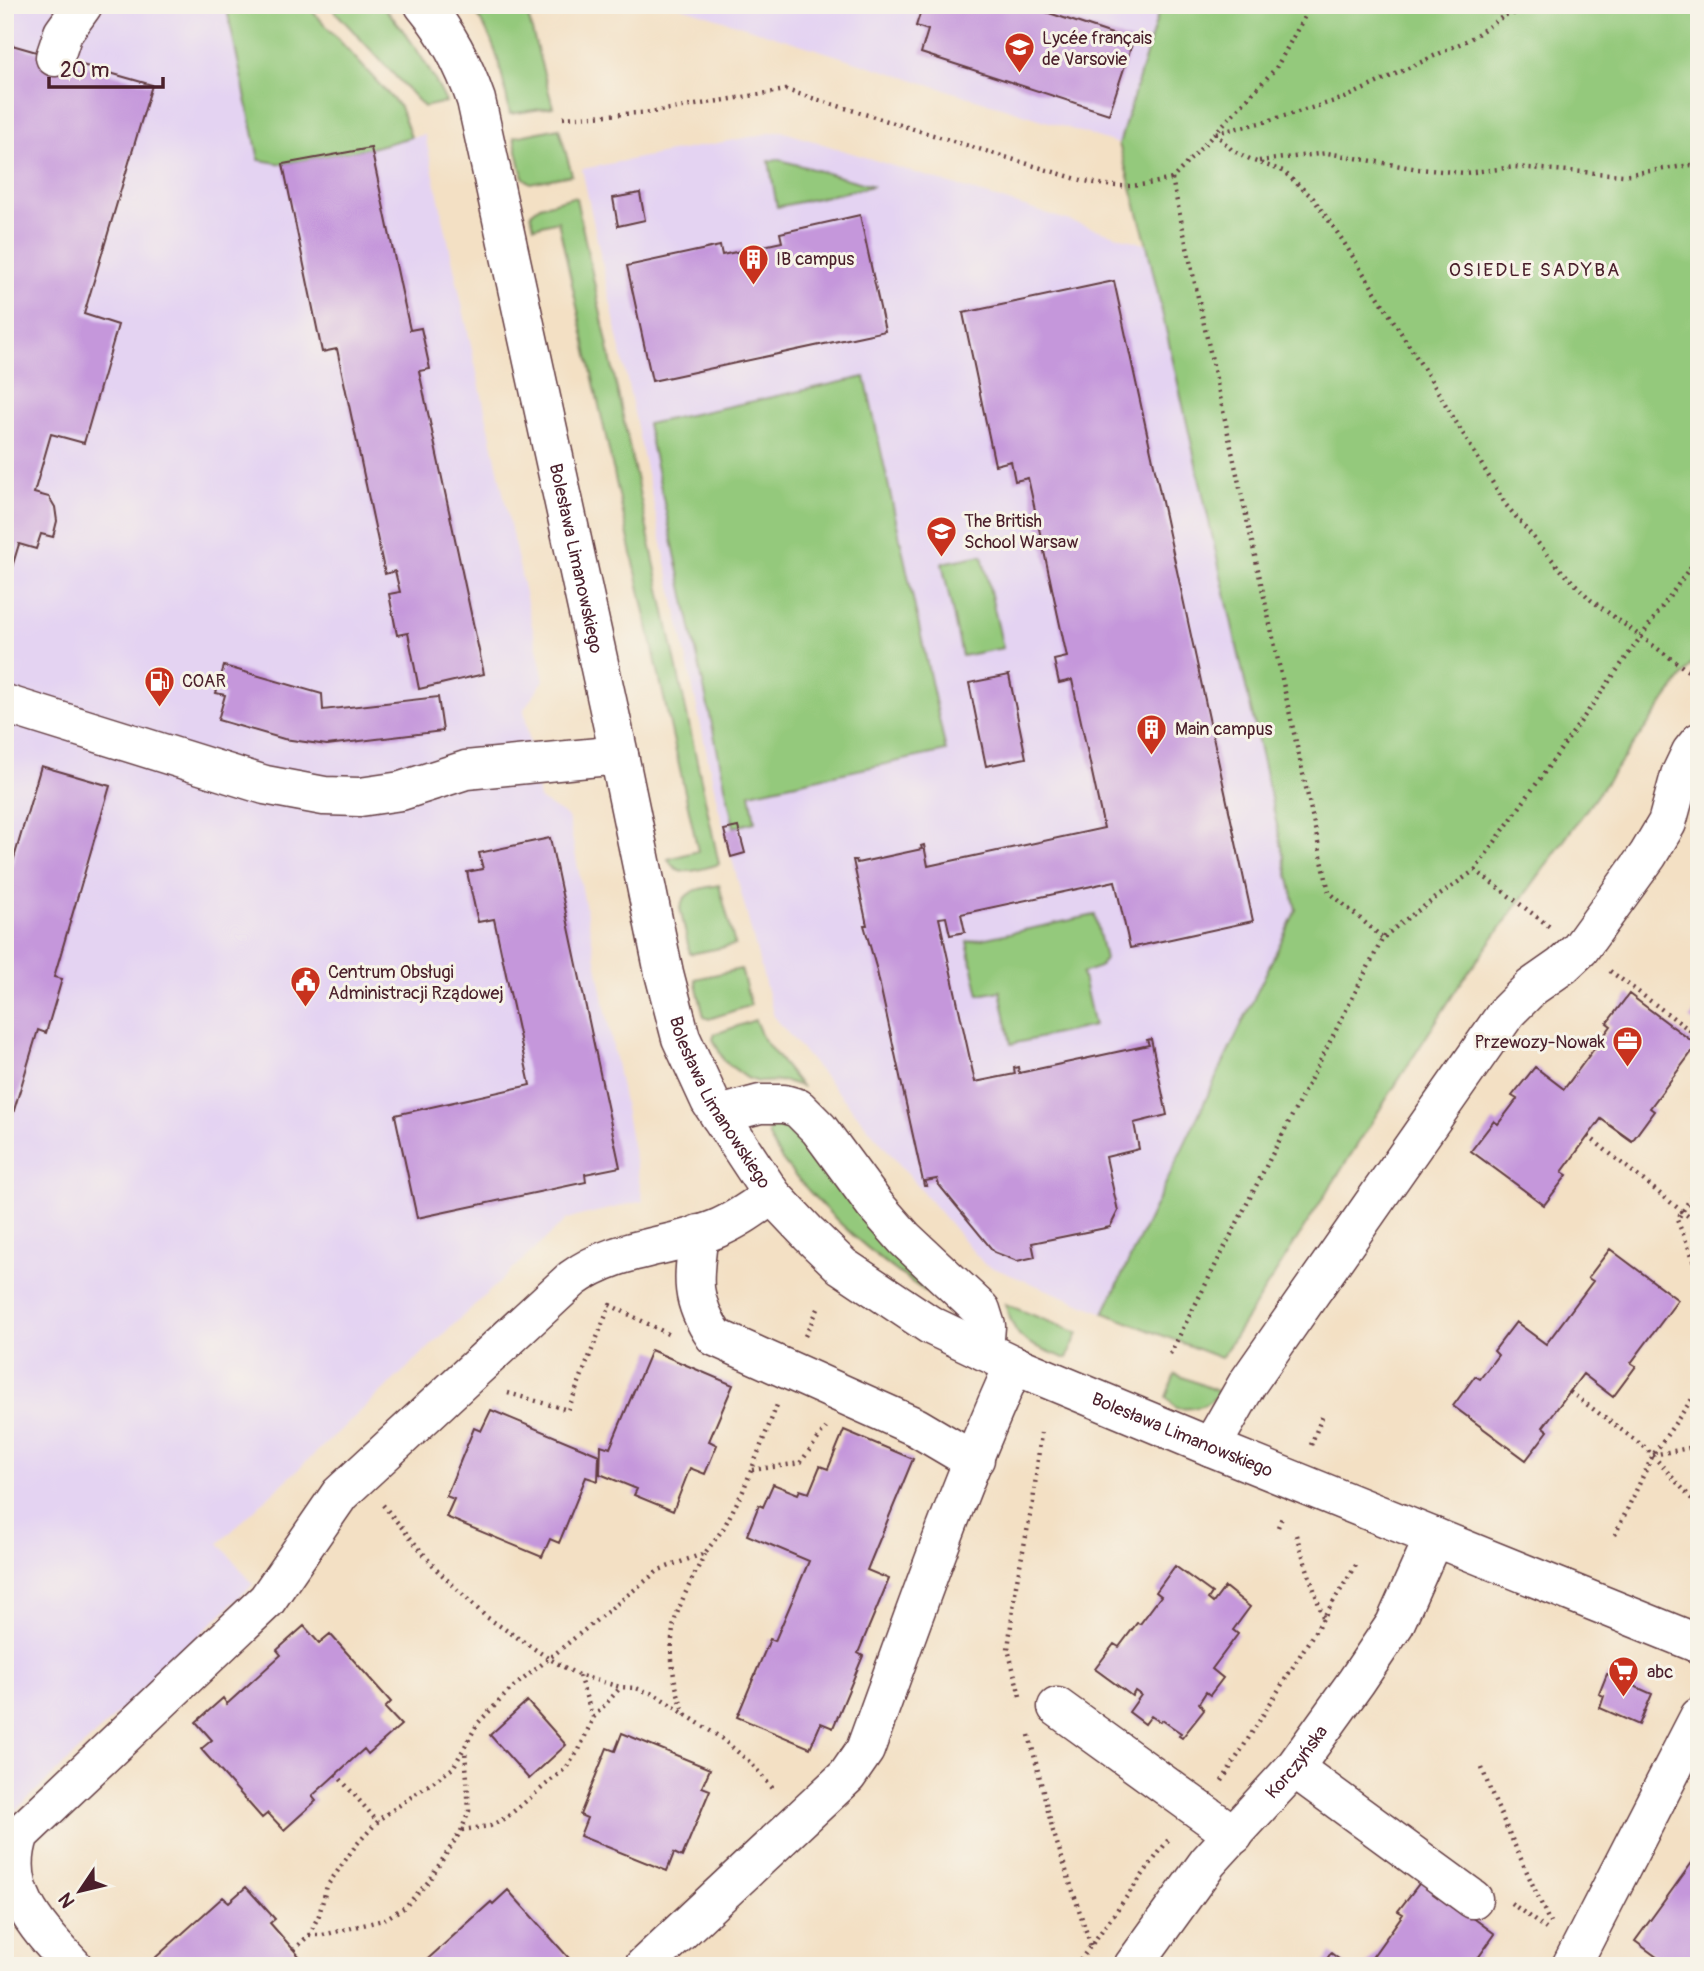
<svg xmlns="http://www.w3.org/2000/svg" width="1704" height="1971" viewBox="0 0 1704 1971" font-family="Pangolin,sans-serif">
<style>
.built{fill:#e4d3f2}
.green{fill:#94c97b;stroke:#6f7453;stroke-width:2}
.building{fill:#c597db}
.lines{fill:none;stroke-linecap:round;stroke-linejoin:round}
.minor-casing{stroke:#633c42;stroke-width:41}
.path{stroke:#633c42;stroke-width:4.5;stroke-dasharray:2 5;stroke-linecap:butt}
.minor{stroke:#fff;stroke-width:38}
.labels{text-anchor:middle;stroke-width:6;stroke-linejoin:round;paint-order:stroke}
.poi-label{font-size:18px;fill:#4a1f2b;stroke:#f7f3e8;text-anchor:start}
.street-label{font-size:18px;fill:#4a1f2b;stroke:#f7f3e8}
.neighbourhood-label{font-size:19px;letter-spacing:2px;fill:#4a1f2b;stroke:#f7f3e8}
</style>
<rect width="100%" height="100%" fill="#f7f3e8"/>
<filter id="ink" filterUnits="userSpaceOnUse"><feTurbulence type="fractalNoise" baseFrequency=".0143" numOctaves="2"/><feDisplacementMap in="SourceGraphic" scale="14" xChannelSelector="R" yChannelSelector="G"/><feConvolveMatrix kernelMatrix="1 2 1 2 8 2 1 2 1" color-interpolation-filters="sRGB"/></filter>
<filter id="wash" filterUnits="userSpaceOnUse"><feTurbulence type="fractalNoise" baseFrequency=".00686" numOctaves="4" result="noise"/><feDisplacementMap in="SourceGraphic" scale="28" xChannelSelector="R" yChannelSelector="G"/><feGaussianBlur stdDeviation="1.57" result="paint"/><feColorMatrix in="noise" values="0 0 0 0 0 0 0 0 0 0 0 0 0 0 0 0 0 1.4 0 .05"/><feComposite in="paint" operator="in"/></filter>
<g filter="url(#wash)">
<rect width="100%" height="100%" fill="#f3e0c4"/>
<!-- built -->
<path class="built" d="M5 5H307L400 107 411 137 425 135 544 680 524 709 539 799 568 817 643 1201 567 1219 219 1543 253 1584 5 1821Z
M675 5H1161L1119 144Z
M781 131 1147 245 1296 910 1104 1313 984 1264 774 1017 718 806 582 169Z"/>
<!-- green -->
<path class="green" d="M226 5H307L400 107 411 137 371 148 283 164 259 160Z
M329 5H382C411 38 427 63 446 102L424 107Z
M470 5H525L553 107 510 114C501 71 498 41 470 5Z
M1161 5H1699V654L1458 987 1221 1358 1104 1313 1296 910 1147 245 1119 144Z
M559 128 572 175 530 183 523 177 514 137Z
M777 159 873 186 777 207 769 161Z
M573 197 576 198 719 864C701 869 678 880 668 859L698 851 558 221 534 227 531 213 540 206Z
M865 377 946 751 750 793 755 822 734 827 647 424Z
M982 555 1003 648 962 656 942 563Z
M719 885 735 945 690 954 680 908C684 889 703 888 719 885Z
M1095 915 1105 959 1100 967 1082 973 1094 1026 1011 1044 1000 991 979 995 967 942Z
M741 969 751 1005 709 1019 704 1017 695 979Z
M755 1020 763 1039 801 1086 785 1081 759 1082 747 1078 724 1061 713 1039 715 1034Z
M776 1126 790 1129 798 1134 880 1238 953 1309C897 1275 852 1239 808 1190 793 1174 774 1154 768 1133L771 1128Z
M1005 1304 1078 1333 1067 1358H1064C1026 1341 1018 1346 1005 1304Z
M1175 1374 1220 1392C1208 1407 1195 1410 1176 1408L1166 1397Z"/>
<g id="blocks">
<!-- building -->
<path class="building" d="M923 5H1025L1133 41 1109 114 921 53 928 30 916 26Z
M5 43 152 85 84 314 118 325 84 443 51 434 34 493 49 497 55 507 57 521 53 537 41 534 36 549 19 544 6 587Z
M371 148 410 330 421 328 430 369 419 371 484 674 419 689 408 633 397 635 389 594 400 592 395 571 385 574 337 349 322 352 283 164Z
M640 193 645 220 618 226 613 198Z
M860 215 885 331 652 381 627 266 720 246 722 255 782 242 780 233Z
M1114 281 1253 921 1130 948 1115 881 961 914 965 932 950 935 946 917 939 918 975 1082 1015 1074 1014 1068 1018 1067 1019 1073 1149 1045 1147 1040 1151 1039 1167 1115 1134 1123 1139 1149 1106 1157 1118 1211 1110 1227 1032 1243 1035 1257 1017 1261 994 1252 939 1185 937 1179 925 1181 927 1186H924L876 967 864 925H867L853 860H856L857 863 922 849 921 846 924 845 928 866 1104 828 1072 680 1059 683 1054 660 1067 657 1028 478 1015 481 1011 461 995 465 963 313Z
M224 666 322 694 323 710 438 697 443 731 327 745 284 739 218 720 225 695 216 693Z
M1009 675 1026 758 986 766 969 683Z
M41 766 110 786 54 977 62 979 46 1033 38 1030 6 1137 5 889Z
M738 827 745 853 731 857 724 830Z
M550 838 620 1167 585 1174 586 1182 417 1218 395 1115 530 1085 494 919 478 922 467 872 483 869 479 853Z
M1629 994 1697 1045 1650 1108 1654 1111 1632 1141 1601 1119 1562 1172 1567 1175 1544 1205 1471 1151 1494 1121 1498 1124 1517 1099 1512 1096 1535 1067 1564 1089 1611 1026 1607 1023Z
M1699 1007V1026L1690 1019Z
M1610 1249 1678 1300 1631 1363 1636 1366 1613 1397 1583 1374 1543 1427 1548 1431 1526 1460 1453 1406 1475 1376 1480 1379 1498 1355 1494 1351 1516 1322 1546 1344 1593 1281 1588 1278Z
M651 1350 733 1385 709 1441 717 1445 705 1474 690 1468 673 1511 634 1495 637 1489 600 1474 601 1445 610 1448Z
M491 1410 599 1455 598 1481 586 1477 559 1543 550 1539 542 1557 446 1517 454 1499 446 1496 474 1428 481 1431Z
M844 1430 913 1459 867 1570 889 1579 858 1653 863 1656 833 1728 821 1723 810 1748 737 1717 770 1639 775 1641 809 1561 747 1535 759 1505 763 1507 773 1484 798 1494 800 1490 809 1493 820 1466 828 1469Z
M1175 1566 1212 1593 1208 1599 1213 1603 1225 1587 1250 1607 1233 1630 1238 1634 1212 1669 1223 1678 1210 1695 1206 1692 1199 1703 1204 1710 1182 1738 1179 1736 1181 1733 1162 1720 1160 1722 1151 1716 1145 1724 1129 1712 1141 1695 1135 1691 1132 1696 1095 1669 1114 1644 1119 1647 1137 1623 1140 1624 1161 1596 1156 1592Z
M304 1626 319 1643 330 1634 391 1702 385 1708 401 1725 368 1754 364 1749 312 1796 316 1801 284 1830 268 1813 262 1818 201 1749 212 1740 196 1722 223 1698 227 1704 281 1655 277 1650Z
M1607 1674 1652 1694 1639 1725 1600 1708 1604 1696 1599 1694Z
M527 1701 566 1745 529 1779 490 1735Z
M622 1733 710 1769 702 1787 710 1790 682 1857 674 1853 667 1871 580 1836 587 1818 580 1815 607 1748 615 1751Z
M1699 1853V1959L1694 1966H1669L1635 1941Z
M1422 1880 1495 1934 1473 1965 1469 1962 1465 1966H1366L1403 1914 1398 1911Z
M246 1887 275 1919 270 1923 308 1966H162L155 1958 223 1897 229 1902Z
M508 1890 576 1966H420L491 1902 493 1904Z
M1331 1953 1348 1966H1322Z"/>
</g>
</g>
<g filter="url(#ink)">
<use href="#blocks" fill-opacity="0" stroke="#633c42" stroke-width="2"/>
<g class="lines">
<defs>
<g id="minor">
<path id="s1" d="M424 5C448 34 464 65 476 100L619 755 664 973 681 1038 710 1101 772 1195 809 1234 842 1266 930 1325 1014 1365 1211 1447 1699 1644"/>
<path d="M55 57 63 33 83 5"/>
<path d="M5 704 265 785 324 796 360 797 401 791 466 770 619 755"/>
<path d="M719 1115 760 1104H784L798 1108 819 1129 875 1205 905 1239 981 1310 986 1326 984 1351"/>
<path d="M699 1234C693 1278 689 1299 715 1337L916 1427 960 1453 975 1459"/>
<path d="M1211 1447 1247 1384 1507 1012 1532 987 1562 966 1580 949 1648 855 1667 823 1680 775 1691 752 1699 742"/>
<path d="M1057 1707 1234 1835"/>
<path d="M1294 1768 1473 1899"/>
<path d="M73 1966C37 1927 0 1890 20 1834L267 1600 340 1494 572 1279C617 1246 667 1249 716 1229 736 1221 755 1207 772 1195"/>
<path d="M644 1966 847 1776 865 1750C912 1621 957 1490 1014 1365"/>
<path id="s2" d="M1133 1966 1208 1862 1294 1768 1356 1682 1395 1624 1434 1537"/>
<path d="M1571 1966 1699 1717"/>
</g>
</defs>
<!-- minor casing -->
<use href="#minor" class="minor-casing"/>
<!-- path -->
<path class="path" d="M1311 5 1276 68 1172 179 1329 892 1383 938
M563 118 653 112 786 90 1077 179C1117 189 1131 188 1172 179
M1215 133 1232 150 1254 161 1283 171 1313 198 1341 238 1429 377 1506 505 1560 569 1591 600 1699 679
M1216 133 1264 122 1345 98 1470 39 1505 15 1543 9 1548 5
M1259 161 1327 153 1418 169 1465 173 1515 167 1623 175 1691 165 1699 167
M1475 870 1550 927
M1610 971 1699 1037
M1588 1136 1699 1225
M1699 1185 1677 1220 1699 1272
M805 1336 818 1309
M1170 1354 1383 938 1402 922 1475 870 1699 555
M1570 1392 1646 1448 1699 1507
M508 1393 568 1410 610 1305 668 1334
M1311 1445 1322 1417
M1653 1455 1699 1446
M752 1470 800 1463 826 1428
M383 1505 437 1570 485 1616 548 1658 578 1675 620 1687 636 1688 656 1695 721 1738 751 1763 775 1791
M1278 1527 1283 1515
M1296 1535 1323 1617
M1615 1535 1653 1455 1699 1389
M579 1676 593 1717
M1020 1696 1008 1649 1016 1585 1033 1502 1041 1433
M686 1715C674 1689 669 1658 673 1629 675 1611 696 1571 705 1554
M1029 1735 1053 1831 1091 1946
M1482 1768 1492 1795 1550 1923
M336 1774 378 1822
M1222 1781 1358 1562
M462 1830 490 1826 507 1817 566 1768 579 1750 593 1718 620 1688
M1511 1903 1546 1929
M309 1935H323L383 1920 405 1907 428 1882 461 1831 469 1811 465 1749
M294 1950 309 1935 319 1915 327 1886 356 1845 381 1818 453 1768 478 1723 511 1689 659 1570 705 1553 723 1529 743 1491 777 1405
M1076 1966 1171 1836"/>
<!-- minor -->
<use href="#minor" class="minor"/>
</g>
</g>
<!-- icons -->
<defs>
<symbol id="school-pin" viewBox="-11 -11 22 30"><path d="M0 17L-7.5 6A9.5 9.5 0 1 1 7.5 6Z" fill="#c8321e" stroke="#f7f3e8"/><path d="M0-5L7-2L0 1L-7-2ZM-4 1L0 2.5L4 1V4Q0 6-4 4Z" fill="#fff"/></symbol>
<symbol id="building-pin" viewBox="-11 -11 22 30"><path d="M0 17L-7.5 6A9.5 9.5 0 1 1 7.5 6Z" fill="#c8321e" stroke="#f7f3e8"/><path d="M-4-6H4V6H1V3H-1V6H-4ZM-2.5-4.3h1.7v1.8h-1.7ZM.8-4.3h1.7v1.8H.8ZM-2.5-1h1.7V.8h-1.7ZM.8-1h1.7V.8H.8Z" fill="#fff"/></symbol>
<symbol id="fuel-pin" viewBox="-11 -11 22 30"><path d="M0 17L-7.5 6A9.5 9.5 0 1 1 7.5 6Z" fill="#c8321e" stroke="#f7f3e8"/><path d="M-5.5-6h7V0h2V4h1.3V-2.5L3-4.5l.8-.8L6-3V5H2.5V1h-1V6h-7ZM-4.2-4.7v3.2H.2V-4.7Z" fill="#fff"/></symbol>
<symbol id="civic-pin" viewBox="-11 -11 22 30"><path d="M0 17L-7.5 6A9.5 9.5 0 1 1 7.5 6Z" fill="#c8321e" stroke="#f7f3e8"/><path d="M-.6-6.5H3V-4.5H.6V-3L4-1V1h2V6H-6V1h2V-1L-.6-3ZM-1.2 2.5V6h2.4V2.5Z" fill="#fff"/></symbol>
<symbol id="office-pin" viewBox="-11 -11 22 30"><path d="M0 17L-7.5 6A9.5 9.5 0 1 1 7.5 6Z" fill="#c8321e" stroke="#f7f3e8"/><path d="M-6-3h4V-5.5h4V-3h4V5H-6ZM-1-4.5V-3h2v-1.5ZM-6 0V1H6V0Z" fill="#fff"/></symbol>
<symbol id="supermarket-pin" viewBox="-11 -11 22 30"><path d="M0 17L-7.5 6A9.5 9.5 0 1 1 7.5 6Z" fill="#c8321e" stroke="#f7f3e8"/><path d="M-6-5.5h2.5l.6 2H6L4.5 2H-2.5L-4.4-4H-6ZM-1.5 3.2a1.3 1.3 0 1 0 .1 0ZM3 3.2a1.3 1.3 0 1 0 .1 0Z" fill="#fff"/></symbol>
</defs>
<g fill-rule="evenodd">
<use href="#school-pin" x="1002" y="30" width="35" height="47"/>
<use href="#building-pin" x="736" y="242" width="35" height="47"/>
<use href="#school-pin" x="924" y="514" width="35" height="47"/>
<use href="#fuel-pin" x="142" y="664" width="35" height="47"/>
<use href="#building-pin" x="1134" y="712" width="35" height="47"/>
<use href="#civic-pin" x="288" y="964" width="35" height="47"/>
<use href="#office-pin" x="1610" y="1024" width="35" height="47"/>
<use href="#supermarket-pin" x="1606" y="1654" width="35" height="47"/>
</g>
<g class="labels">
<!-- poi labels -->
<g class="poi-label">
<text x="1042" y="44">Lycée français<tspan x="1042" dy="21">de Varsovie</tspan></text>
<text x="776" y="265">IB campus</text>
<text x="964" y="527">The British<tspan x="964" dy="21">School Warsaw</tspan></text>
<text x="182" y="687">COAR</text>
<text x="1175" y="735">Main campus</text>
<text x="328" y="978">Centrum Obsługi<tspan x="328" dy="21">Administracji Rządowej</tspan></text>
<text x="1605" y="1048" text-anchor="end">Przewozy-Nowak</text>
<text x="1647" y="1678">abc</text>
</g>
<!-- street labels -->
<g class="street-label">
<text dy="6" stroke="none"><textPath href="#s1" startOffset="578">Bolesława Limanowskiego</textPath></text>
<text dy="6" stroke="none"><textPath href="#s1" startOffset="1144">Bolesława Limanowskiego</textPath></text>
<text dy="6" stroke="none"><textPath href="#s1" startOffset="1732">Bolesława Limanowskiego</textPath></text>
<text dy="6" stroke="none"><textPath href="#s2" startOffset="262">Korczyńska</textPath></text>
</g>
<!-- neighbourhood labels -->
<g class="neighbourhood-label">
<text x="1535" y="276">OSIEDLE SADYBA</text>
</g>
</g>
<!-- margin -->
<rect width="1704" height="1971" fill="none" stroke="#f7f3e8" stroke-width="28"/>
<!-- north arrow -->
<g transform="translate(80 1891) rotate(235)" stroke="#f7f3e8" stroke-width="5" paint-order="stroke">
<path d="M0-5L12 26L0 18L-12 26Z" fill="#4a1f2b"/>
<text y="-10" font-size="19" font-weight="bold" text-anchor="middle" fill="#4a1f2b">N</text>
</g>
<!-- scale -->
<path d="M49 77v10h114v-10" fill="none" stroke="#4a1f2b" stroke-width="3.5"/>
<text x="60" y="77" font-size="21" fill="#4a1f2b" stroke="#f7f3e8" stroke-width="5" paint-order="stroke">20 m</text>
</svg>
